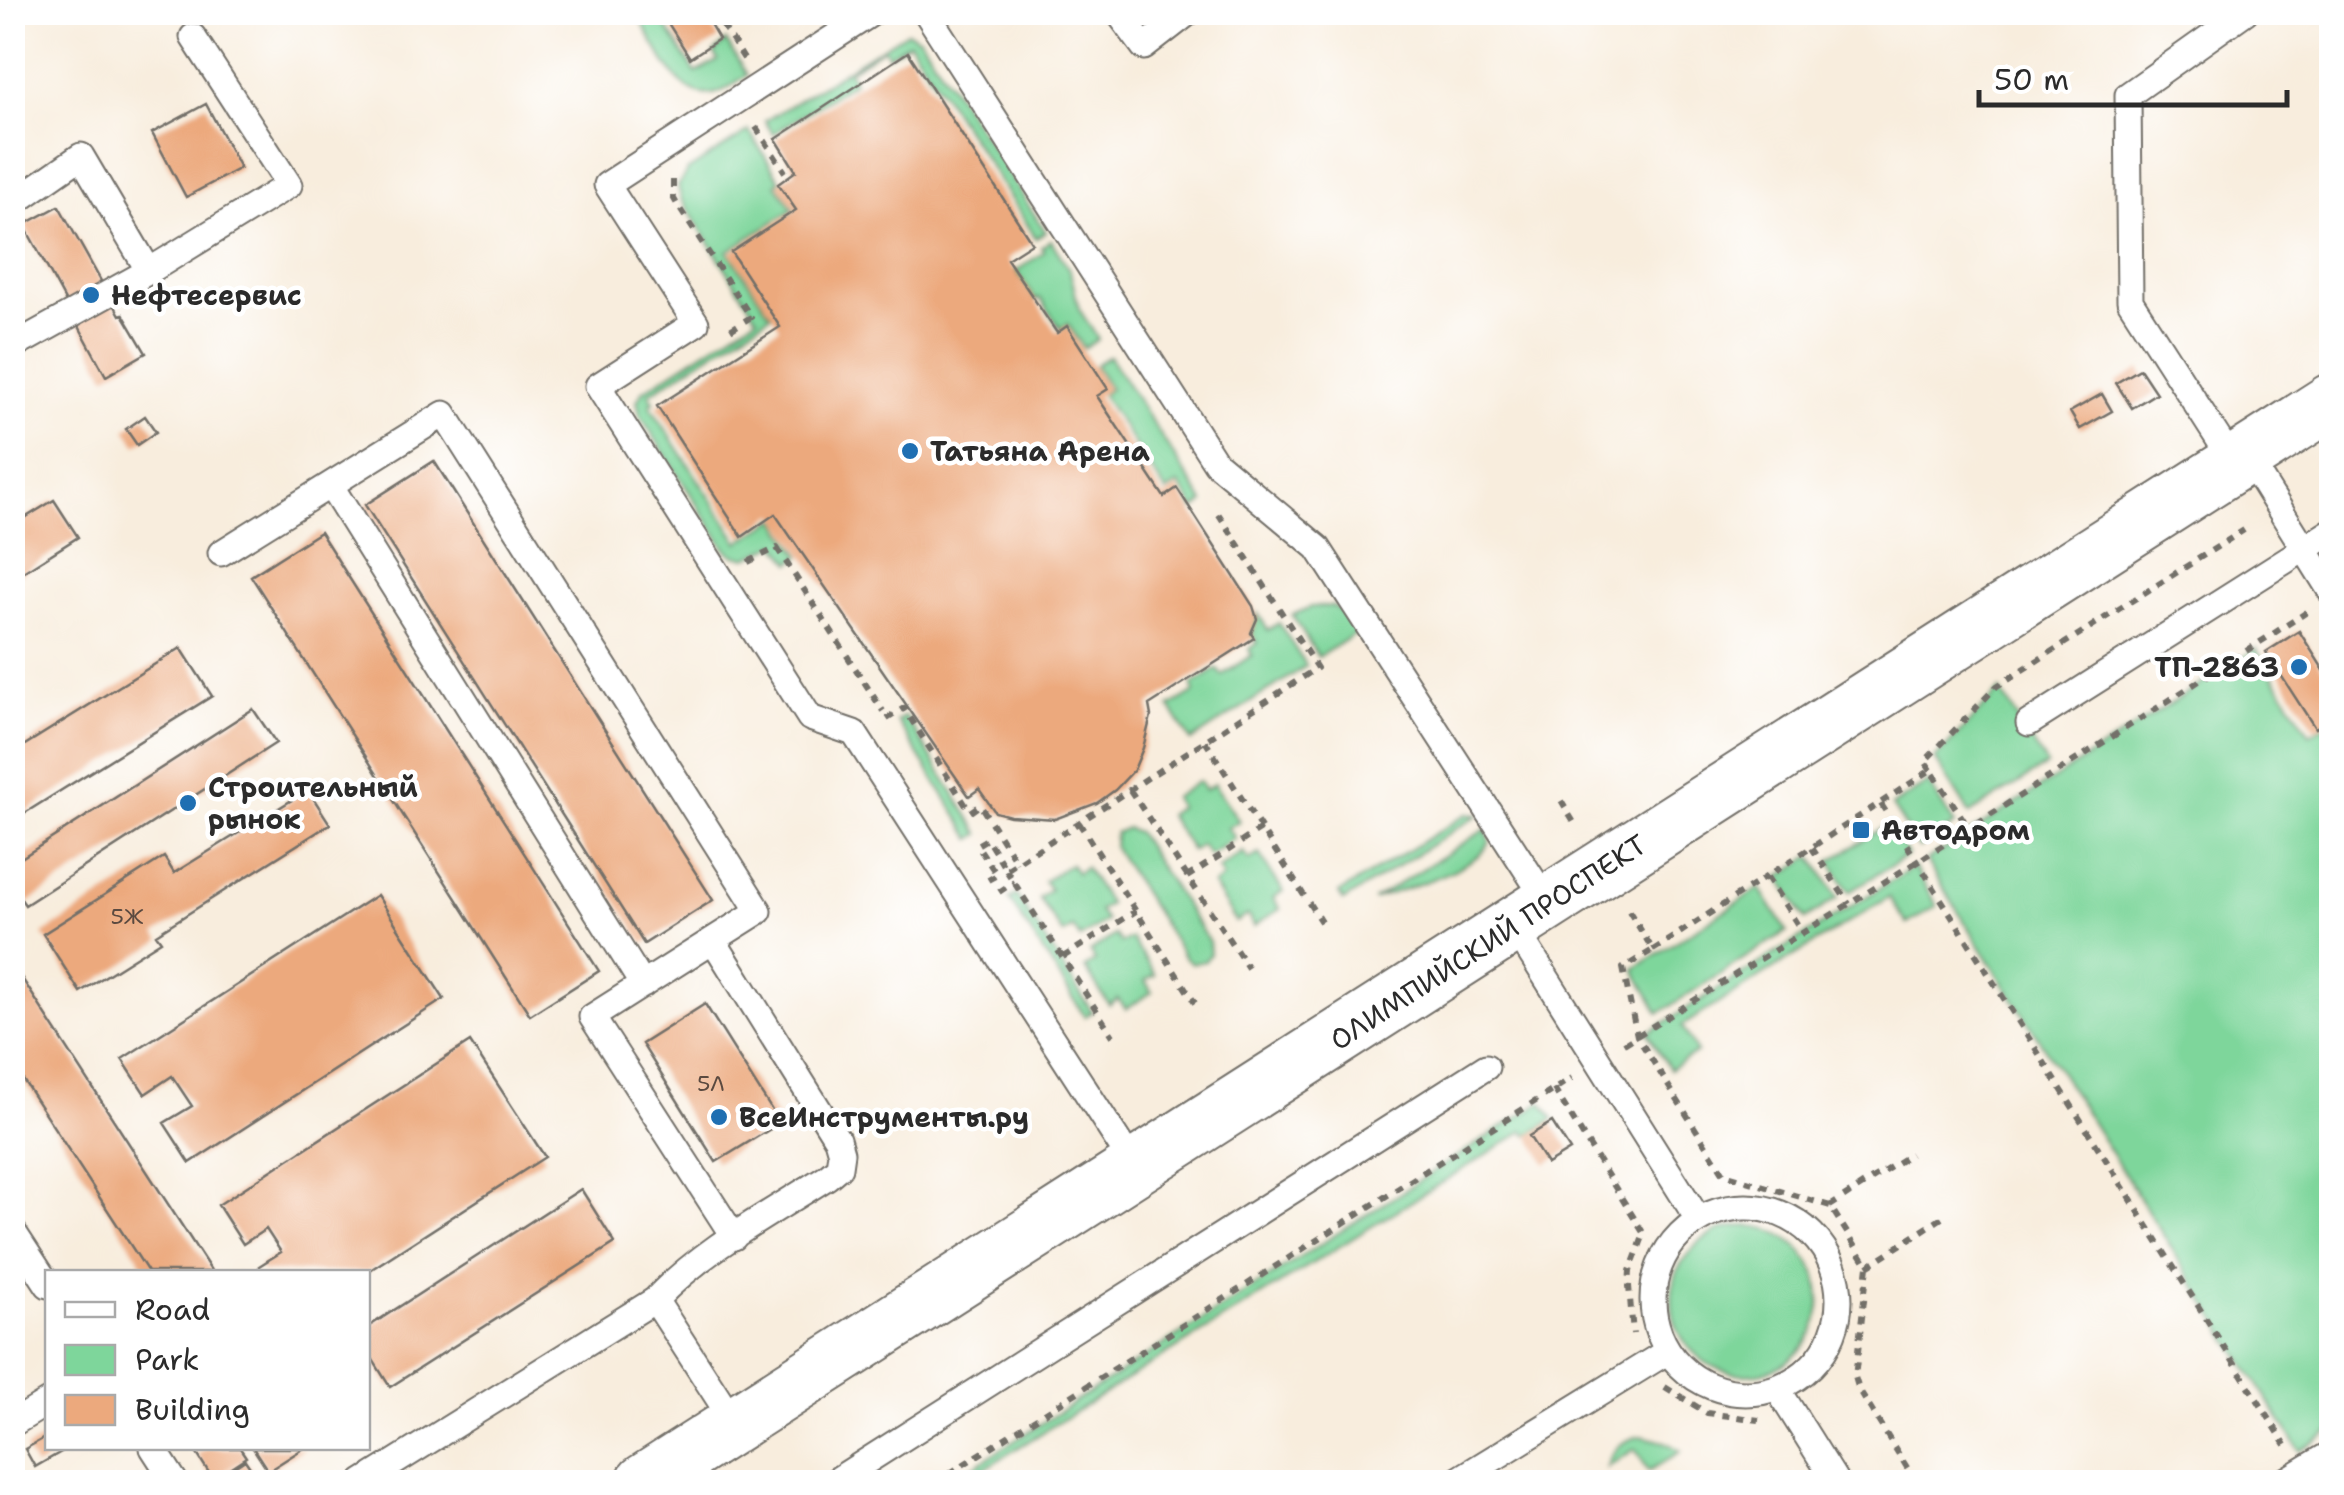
<svg xmlns="http://www.w3.org/2000/svg" width="2344" height="1495" viewBox="0 0 2344 1495" font-family="'Shantell Sans',sans-serif">
<style>
.green{fill:#7ed69b;stroke:#548063;stroke-width:2.5}
.building{fill:#eca97d}
.lines{fill:none;stroke-linecap:round;stroke-linejoin:round}
.service-casing{stroke:#736f69;stroke-width:29}
.tertiary-casing{stroke:#736f69;stroke-width:59}
.path{stroke:#736f69;stroke-width:6;stroke-dasharray:8 8;stroke-linecap:butt}
.service{stroke:#fff;stroke-width:25}
.tertiary{stroke:#fff;stroke-width:55}
.poi-dot{fill:#1f6fb2;stroke:#fff;stroke-width:4}
.labels{text-anchor:middle;stroke-width:9;stroke-linejoin:round;paint-order:stroke}
.number-label{font-size:22px;fill:#5b4a40}
.poi-label{font-size:28px;font-weight:bold;fill:#2b2b2b;stroke:#fff;text-anchor:start}
.street-label{font-size:28px;fill:#2b2b2b;stroke:#fff}
</style>
<rect width="100%" height="100%" fill="#fff"/>
<filter id="ink" filterUnits="userSpaceOnUse"><feTurbulence type="fractalNoise" baseFrequency=".01" numOctaves="2"/><feDisplacementMap in="SourceGraphic" scale="20" xChannelSelector="R" yChannelSelector="G"/><feConvolveMatrix kernelMatrix="1 2 1 2 8 2 1 2 1" color-interpolation-filters="sRGB"/></filter>
<filter id="wash" filterUnits="userSpaceOnUse"><feTurbulence type="fractalNoise" baseFrequency=".0048" numOctaves="4" result="noise"/><feDisplacementMap in="SourceGraphic" scale="40" xChannelSelector="R" yChannelSelector="G"/><feGaussianBlur stdDeviation="2.25" result="paint"/><feColorMatrix in="noise" values="0 0 0 0 0 0 0 0 0 0 0 0 0 0 0 0 0 1.4 0 .05"/><feComposite in="paint" operator="in"/></filter>
<g filter="url(#wash)">
<rect width="100%" height="100%" fill="#f8eddd"/>
<!-- green -->
<path class="green" d="M639 13H657L696 73 718 60 714 53 726 41 747 75C739 80 730 88 720 92 681 108 655 45 640 19Z
M907 32 920 38 1046 232 1036 238 909 42 888 55 883 48 849 71 854 82 773 134 765 121Z
M749 131 780 180 776 184 793 209 728 251 771 315 649 394 654 402 650 405 739 542 776 519 801 556 791 563 777 544 747 558 732 554 725 548 640 415 637 401 643 391 757 317 681 199 678 186 687 171Z
M1051 240 1070 271 1079 309 1098 339 1084 348 1068 324 1060 328 1040 298 1036 300 1016 271 1044 252 1041 247Z
M1109 356 1204 502 1195 509 1179 484 1166 492 1102 395 1110 389 1095 365Z
M1333 606 1345 615 1357 633 1318 657 1292 615 1311 607Z
M1258 614 1268 630 1279 623 1306 666 1191 741 1170 707 1195 692 1192 685 1217 669 1222 675 1252 655 1249 649 1257 643 1252 635Z
M2256 649 2310 734 2331 721 2332 1431 2300 1451 1926 861Z
M2000 690 2047 765 1970 814 1935 759Z
M905 716 980 834 972 839 897 721Z
M1199 781 1205 790 1214 784 1239 821 1228 828 1235 838 1209 855 1201 845 1192 851 1168 815 1179 807 1173 798Z
M1928 783 1955 825 1919 848 1892 806Z
M1467 814 1478 815 1343 901 1339 893Z
M1889 824 1908 855 1849 892 1830 861Z
M1126 828 1137 832 1209 942 1210 954 1205 961 1192 963 1185 958 1114 848 1115 833Z
M1486 829 1490 841C1479 869 1401 889 1373 900Z
M1243 852 1249 860 1259 854 1283 891 1273 898 1280 909 1254 926 1247 915 1236 922 1213 885 1223 878 1218 869Z
M1812 856 1838 898 1805 919 1779 877Z
M1070 864 1076 873 1085 867 1109 904 1099 911 1106 921 1080 938 1073 927 1063 934 1039 898 1050 890 1044 881Z
M1914 867 1937 906 1907 924 1889 897 1682 1026 1697 1052 1670 1069 1648 1033Z
M1760 888 1787 931 1659 1013 1634 969Z
M1016 895 1092 1012 1085 1017 1009 899Z
M1115 935 1121 943 1131 938 1155 975 1145 981 1152 992 1126 1009 1118 999 1109 1005 1085 968 1095 961 1090 952Z
M1542 1102 1554 1119 1528 1135 1524 1131 963 1482H950Z
M1672 1300a74 74 0 1 1 148 0a74 74 0 1 1-148 0Z
M1641 1436 1665 1442 1681 1451 1649 1471 1635 1449 1607 1467C1612 1448 1623 1440 1641 1436Z"/>
<g id="blocks">
<!-- building -->
<path class="building" d="M661 12H703L719 39 690 58Z
M908 52 1032 243 1007 259 1057 333 1067 326 1108 389 1097 396 1164 497 1177 488 1253 606 1257 619 1251 633 1254 638 1149 705 1151 716 1143 748 1134 770 1115 790 1097 803 1055 819 1010 816 995 812 979 789 969 796 775 514 742 537 657 406 780 327 731 252 796 210 778 184 796 171 776 139Z
M206 104 240 168 186 197 152 133Z
M59 206 120 315 123 314 146 353 106 376 24 225Z
M2140 369 2156 393 2132 408 2116 383Z
M2102 394 2112 411 2080 429 2070 412Z
M145 416 156 432 137 445 126 429Z
M434 461 713 900 644 944 365 505Z
M54 500 78 537 12 579V526Z
M320 532 599 971 530 1015 251 576Z
M2299 631 2332 683V718L2315 728 2266 652Z
M181 648 212 696 12 821V753Z
M253 709 276 743 25 905 12 886V864Z
M308 790 330 824 156 934 161 941 80 992 43 934 164 857 174 873Z
M377 895 444 999 190 1163 164 1123 192 1106 172 1076 145 1094 122 1059Z
M12 963 212 1272H148L12 1063Z
M705 1004 780 1123 716 1162 642 1044Z
M470 1042 545 1157 367 1272H263L259 1266 281 1252 266 1229 243 1244 218 1205Z
M1552 1122 1570 1150 1547 1164 1529 1136Z
M581 1189 615 1243 390 1387 368 1352V1327Z
M48 1436V1448H68L35 1467 25 1449Z
M208 1448H240L246 1457 213 1479 197 1454Z
M253 1448H304L268 1471Z
M245 1460 260 1482H218L216 1479Z"/>
</g>
</g>
<g filter="url(#ink)">
<use href="#blocks" fill-opacity="0" stroke="#736f69" stroke-width="2.5"/>
<g class="lines">
<defs>
<path id="service" d="M873 12 607 185 696 323 598 386 810 718 854 733 1135 1167
M926 12 1216 463 1318 548 1548 903
M1118 12 1144 47 1189 12
M12 204 81 156 149 271
M12 347 149 271 289 185 193 37
M2246 455 2332 593
M2234 463 2130 301 2128 95 2245 12
M330 485 643 985
M221 553 444 414 759 911 713 940
M2029 723 2332 531
M1513 925 1698 1219
M1653 1300a93 93 0 1 1 186 0a93 93 0 1 1-186 0Z
M12 1230 48 1285
M655 1300C703 1249 768 1215 827 1177L839 1167 841 1153 837 1139 713 940 592 1017 734 1237
M1777 1388 1836 1482
M12 1424 48 1402
M153 1448 175 1482
M363 1482 655 1300 735 1424
M834 1482 1486 1067
M1455 1482 1668 1351
M2284 1482 2332 1453"/>
<path id="tertiary" d="M644 1482 2332 401"/>
</defs>
<!-- service casing -->
<use href="#service" class="service-casing"/>
<!-- tertiary casing -->
<use href="#tertiary" class="tertiary-casing"/>
<!-- path -->
<path class="path" d="M714 12 744 59
M756 127 785 172
M673 180V197L678 206 751 317 727 332
M2330 477 2332 476
M748 562 777 548 883 711
M887 719 904 708 970 812 980 805 1017 863
M1205 741 1321 922
M1931 770 1925 761 1997 686 2244 530
M1130 790 1248 968
M1561 801 1576 826
M1881 804 2286 1445
M1079 823 1195 1003
M1812 848 1849 904
M1006 870 1113 1036
M1187 877 1261 829
M1767 877 1803 933
M988 880 997 875 977 845 987 839 1006 870 1317 668 1216 510
M999 892 1014 882
M1629 911 1653 950 1623 968 1637 1036 1724 1174 1830 1206 1868 1266 1855 1377 1859 1390 1916 1482
M1653 950 1931 770 1969 828
M1063 957 1136 911
M1624 1044 1918 861 2307 612
M1554 1089 1644 1234 1630 1271 1629 1286 1633 1334
M1830 1206 1911 1154
M1868 1266 1948 1214
M1665 1387 1707 1413 1759 1420
M936 1482 1572 1078"/>
<!-- service -->
<use href="#service" class="service"/>
<!-- tertiary -->
<use href="#tertiary" class="tertiary"/>
</g>
</g>
<!-- markers -->
<g class="poi-dot">
<circle cx="91" cy="295" r="10"/>
<circle cx="910" cy="451" r="10"/>
<circle cx="2299" cy="667" r="10"/>
<circle cx="188" cy="803" r="10"/>
<rect x="1851" y="820" width="20" height="20" rx="5"/>
<circle cx="719" cy="1117" r="10"/>
</g>
<g class="labels">
<!-- number labels -->
<g class="number-label">
<text x="127" y="924">5Ж</text>
<text x="711" y="1091">5Л</text>
</g>
<!-- poi labels -->
<g class="poi-label">
<text x="111" y="305">Нефтесервис</text>
<text x="930" y="461">Татьяна Арена</text>
<text x="2279" y="677" text-anchor="end">ТП-2863</text>
<text x="208" y="797">Строительный<tspan x="208" dy="32">рынок</tspan></text>
<text x="1881" y="840">Автодром</text>
<text x="739" y="1127">ВсеИнструменты.ру</text>
</g>
<!-- street labels -->
<g class="street-label">
<text transform="translate(1488 942) rotate(-33)" y="10">ОЛИМПИЙСКИЙ ПРОСПЕКТ</text>
</g>
</g>
<!-- margin -->
<rect width="2344" height="1495" fill="none" stroke="#fff" stroke-width="50"/>
<!-- legend -->
<rect x="45" y="1270" width="325" height="180" fill="#ffffff" stroke="#aaaaaa" stroke-width="2.5"/>
<rect x="65" y="1302" width="50" height="15" fill="#ffffff" stroke="#aaaaaa" stroke-width="2.5"/>
<text x="135" y="1320" font-size="30" fill="#2b2b2b">Road</text>
<rect x="65" y="1345" width="50" height="30" fill="#7ed69b" stroke="#aaaaaa" stroke-width="2.5"/>
<text x="135" y="1370" font-size="30" fill="#2b2b2b">Park</text>
<rect x="65" y="1395" width="50" height="30" fill="#eca97d" stroke="#aaaaaa" stroke-width="2.5"/>
<text x="135" y="1420" font-size="30" fill="#2b2b2b">Building</text>
<!-- scale -->
<path d="M1979 90v15h308v-15" fill="none" stroke="#2b2b2b" stroke-width="5"/>
<text x="1994" y="90" font-size="30" fill="#2b2b2b" stroke="#ffffff" stroke-width="8" paint-order="stroke">50 m</text>
</svg>
